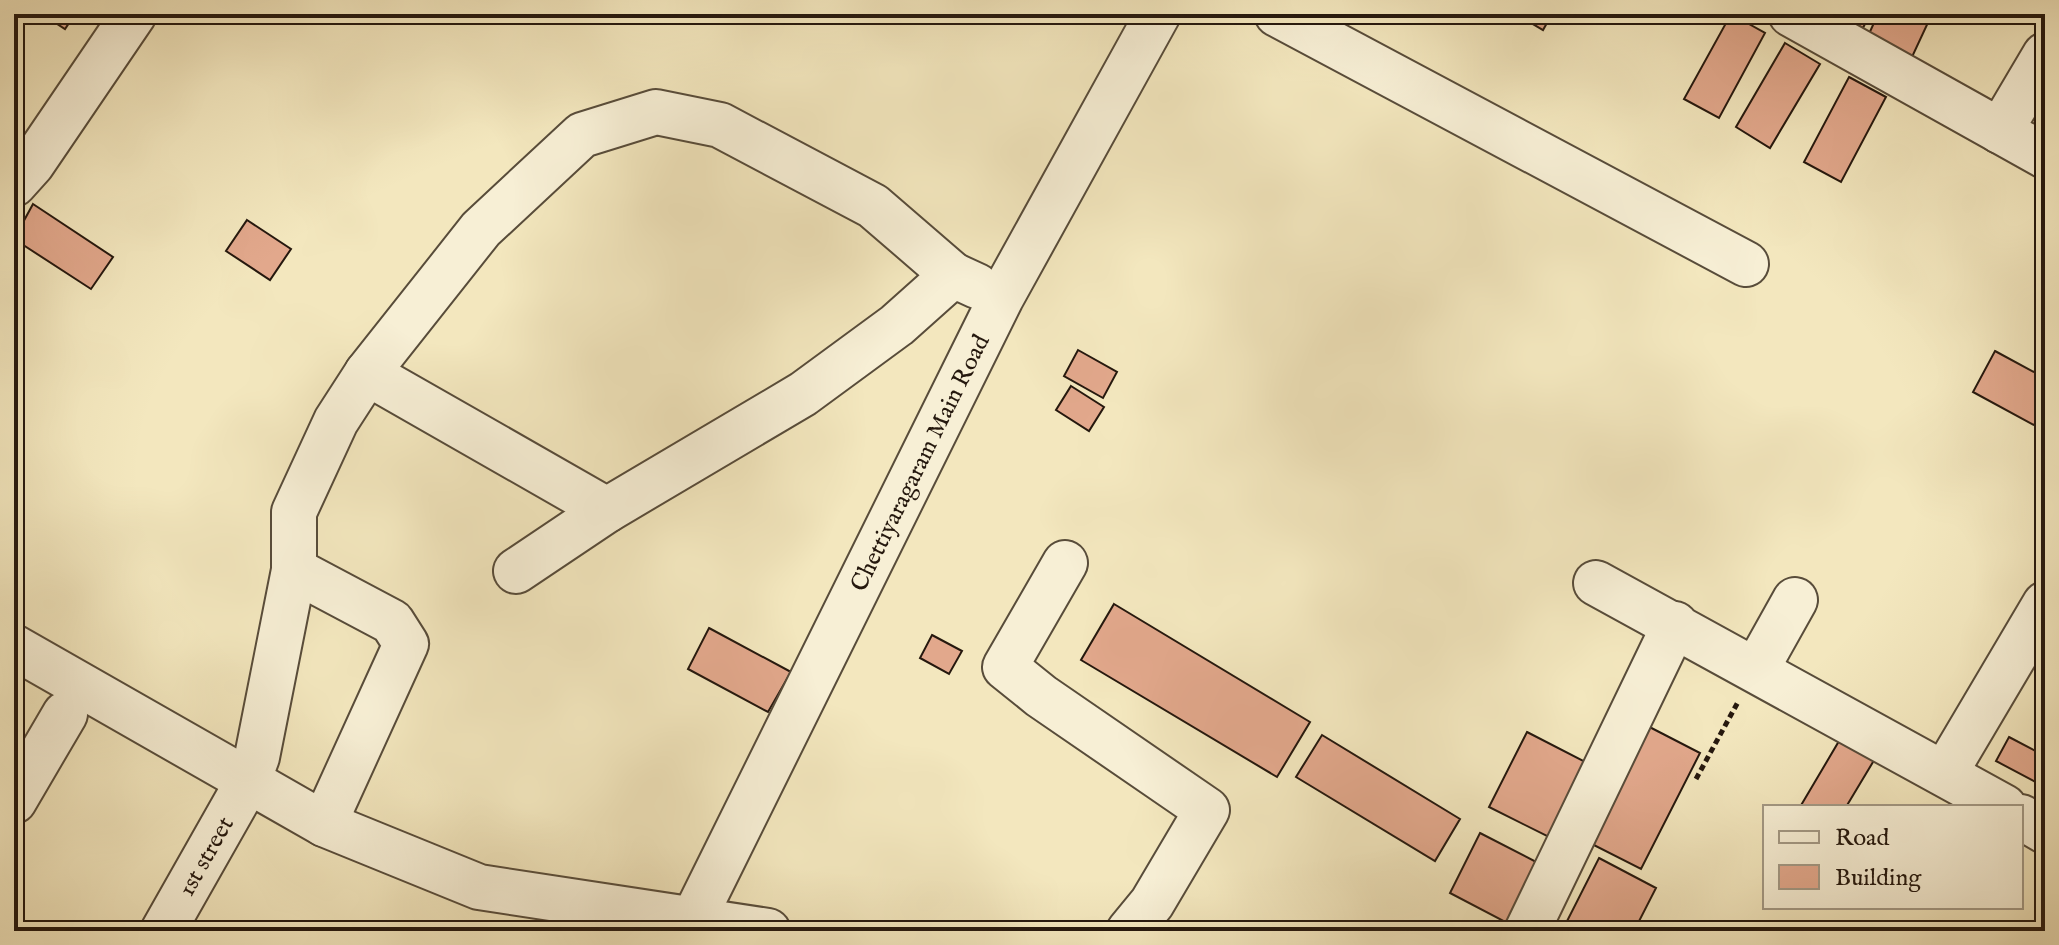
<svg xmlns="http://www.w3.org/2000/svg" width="2059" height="945" viewBox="0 0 2059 945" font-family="'IM FELL English',serif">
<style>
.building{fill:#e2a88c;stroke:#25180e;stroke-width:2}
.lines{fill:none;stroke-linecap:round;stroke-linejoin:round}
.minor-casing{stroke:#584c3a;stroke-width:48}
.path{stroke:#25180e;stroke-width:5;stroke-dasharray:6 4;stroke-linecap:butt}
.minor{stroke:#f7efd5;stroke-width:44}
.labels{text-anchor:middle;stroke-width:6;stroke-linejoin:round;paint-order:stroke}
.street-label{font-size:24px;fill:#25180e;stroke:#f7efd5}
</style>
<rect width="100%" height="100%" fill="#f3e7be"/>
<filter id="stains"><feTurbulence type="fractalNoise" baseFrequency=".0025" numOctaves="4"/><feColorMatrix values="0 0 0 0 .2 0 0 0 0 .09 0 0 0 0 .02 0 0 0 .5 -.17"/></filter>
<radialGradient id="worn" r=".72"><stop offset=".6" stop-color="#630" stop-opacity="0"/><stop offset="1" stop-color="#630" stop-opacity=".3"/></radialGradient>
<!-- building -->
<path class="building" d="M42 14H75L65 29Z
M1516 14H1552L1543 30Z
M1731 14 1765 33 1719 118 1684 99Z
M1834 14H1870L1863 28Z
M1878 14H1932L1912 57 1868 36Z
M1785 43 1820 64 1770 148 1736 127Z
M1849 77 1886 97 1841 182 1804 162Z
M33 204 113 257 91 289 14 239Z
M247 220 291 249 270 280 226 251Z
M1078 350 1117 372 1103 398 1064 376Z
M1995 351 2045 378V431L1973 392Z
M1071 386 1104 407 1089 431 1056 410Z
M1114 604 1310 722 1277 777 1081 660Z
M709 628 791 672 768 712 688 669Z
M932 635 962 651 949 674 920 658Z
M1634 719 1700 753 1641 869 1576 836Z
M1527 732 1595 767 1557 841 1489 807Z
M1322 735 1460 819 1435 861 1296 777Z
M1842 736 1876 757 1846 807H1800Z
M2009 737 2045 756V787L1996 761Z
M1480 833 1542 865 1511 925 1450 893Z
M1599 858 1656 888 1634 931H1562Z"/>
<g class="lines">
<defs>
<g id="minor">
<path d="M1277 14 1746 264"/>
<path d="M1791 14 2045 156"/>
<path d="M2000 131 2045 55"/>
<path d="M14 184 32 164 134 14"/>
<path d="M367 373 607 510 803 394 897 325 953 275 977 286"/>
<path d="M1065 563 1005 667 1041 696 1207 810 1152 903 1129 931"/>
<path d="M294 570V512L336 421 367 373 481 229 582 135 656 112 720 125 873 206 953 275"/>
<path d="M516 571 607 510"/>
<path d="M1596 583 2004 807"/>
<path d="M14 647 324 824 479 887 768 931"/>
<path d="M1757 668 1795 600"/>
<path d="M1945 773 2045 604"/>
<path d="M14 801 65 714"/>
<path d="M2021 817 2045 831"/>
<path id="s1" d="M694 918 1001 298 1158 14"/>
<path id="s2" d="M163 931 248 781 257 757 294 570 392 622 406 644 324 824"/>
<path d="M1527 931 1675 624"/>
</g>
</defs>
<!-- minor casing -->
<use href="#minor" class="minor-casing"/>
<!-- path -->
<path class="path" d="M1696 779 1738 702"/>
<!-- minor -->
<use href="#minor" class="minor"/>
</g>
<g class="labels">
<!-- street labels -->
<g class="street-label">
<text dy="8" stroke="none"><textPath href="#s1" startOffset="508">Chettiyaragaram Main Road</textPath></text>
<text dy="8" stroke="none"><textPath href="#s2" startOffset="86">1st street</textPath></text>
</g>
</g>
<!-- margin -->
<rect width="2059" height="945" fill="none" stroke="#f3e7be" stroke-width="48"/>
<rect x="16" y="16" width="2027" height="913" fill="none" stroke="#25180e" stroke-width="4"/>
<rect x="24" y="24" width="2011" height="897" fill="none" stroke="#25180e" stroke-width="2"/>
<!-- legend -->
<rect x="1763" y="805" width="260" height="104" fill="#f7efd5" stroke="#a39985" stroke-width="2"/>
<rect x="1779" y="831" width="40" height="12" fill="#f7efd5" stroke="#a39985" stroke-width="2"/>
<text x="1835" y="845" font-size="24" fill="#25180e">Road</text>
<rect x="1779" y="865" width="40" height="24" fill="#e2a88c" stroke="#a39985" stroke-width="2"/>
<text x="1835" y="885" font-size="24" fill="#25180e">Building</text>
<rect width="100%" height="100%" filter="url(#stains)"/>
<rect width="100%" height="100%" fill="url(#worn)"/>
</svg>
